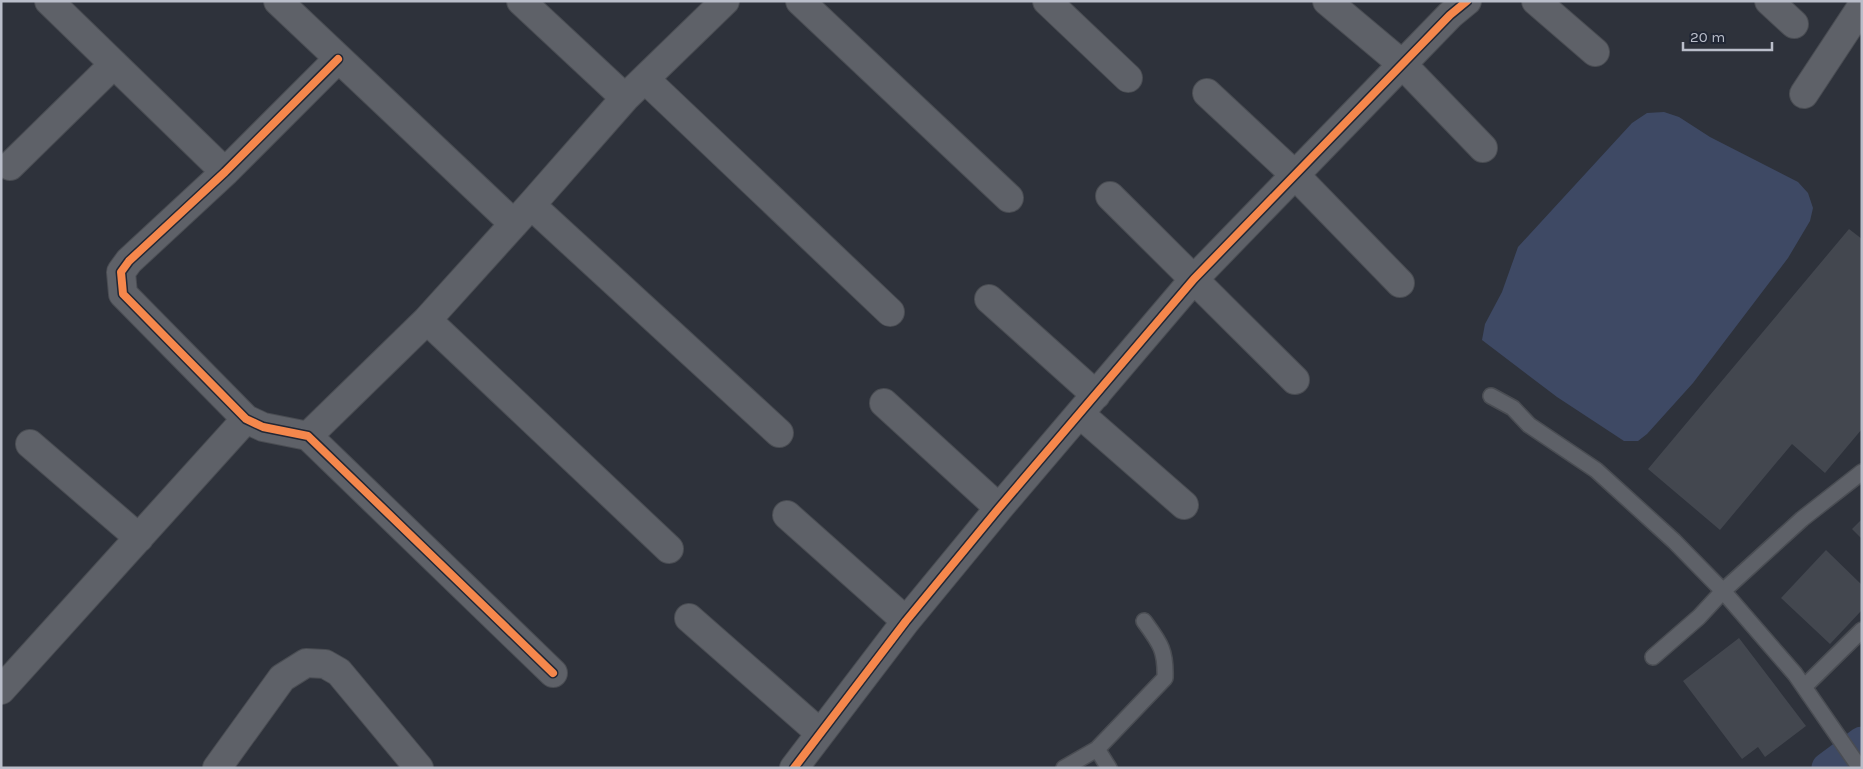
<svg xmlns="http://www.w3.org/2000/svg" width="1863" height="769" viewBox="0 0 1863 769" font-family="Karla,sans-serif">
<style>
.water{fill:#3e4964}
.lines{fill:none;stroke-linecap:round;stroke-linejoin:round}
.canal{stroke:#3e4964;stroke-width:31}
.building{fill:#43474f}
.lane-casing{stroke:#4a4d53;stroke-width:18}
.street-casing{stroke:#4a4d53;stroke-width:30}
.lane{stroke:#5e6168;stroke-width:15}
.street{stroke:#5e6168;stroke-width:28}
.cycleway-casing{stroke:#212735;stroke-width:11}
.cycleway{stroke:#f5874c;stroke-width:8}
</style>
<rect width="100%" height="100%" fill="#2e323b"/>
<!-- water -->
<path class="water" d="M1664 112 1679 117 1710 137 1798 182 1808 193 1813 208 1810 221 1788 258 1693 383 1647 434 1638 441H1624L1557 397 1482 340 1485 324 1502 292 1518 247 1632 123 1647 113Z"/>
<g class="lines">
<!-- canal -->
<path class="canal" d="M1827 768 1862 742"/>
</g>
<!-- building -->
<path class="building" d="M1849 229 1862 239V429L1825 473 1792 444 1720 530 1648 469Z
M1862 519V539L1852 529Z
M1826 550 1862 585V610L1830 644 1781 598Z
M1739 638 1806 726 1765 757 1758 747 1742 759 1683 681Z"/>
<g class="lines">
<defs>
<path id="lane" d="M1491 396 1513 408 1529 425 1596 470 1674 541 1723 591 1795 674 1860 768
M1653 657 1699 617 1723 591 1802 519 1862 472
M1804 687 1862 630
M1097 749 1109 768
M1064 768 1097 749 1165 678C1166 650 1160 643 1144 621"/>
<path id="street" d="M49 1 225 172
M278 1 514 224
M521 1 625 98
M800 1 1009 198
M1047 1 1128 78
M1327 1 1402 64 1483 148
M1536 1 1595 52
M1769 1 1794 24
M338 59 225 172 129 261 121 272 123 294 246 419 263 427 308 436 553 673
M645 79 890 312
M1207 93 1295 175 1400 283
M1804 94 1862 6
M10 166 114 64
M1110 196 1295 380
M531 205 779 433
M989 299 1096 395
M427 320 669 549
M884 403 999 508
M1080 414 1184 505
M308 436 427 320 531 205 625 98 725 1
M30 444 139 538
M787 515 906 621
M689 618 820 733
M1 690 246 419
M217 768 282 678 306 663 325 664 339 672 419 768
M794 768 906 621 999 508 1194 279 1450 15 1467 1"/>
</defs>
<!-- lane casing -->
<use href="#lane" class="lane-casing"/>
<!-- street casing -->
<use href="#street" class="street-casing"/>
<!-- lane -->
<use href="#lane" class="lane"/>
<!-- street -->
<use href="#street" class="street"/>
<defs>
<path id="cycleway" d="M338 59 225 172 129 261 121 272 123 294 246 419 263 427 308 436 553 673
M794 768 906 621 999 508 1194 279 1450 15 1467 1"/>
</defs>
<!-- cycleway casing -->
<use href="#cycleway" class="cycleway-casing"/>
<!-- cycleway -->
<use href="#cycleway" class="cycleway"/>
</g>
<!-- border -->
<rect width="1863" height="769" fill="none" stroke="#babeca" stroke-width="5"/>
<!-- scale -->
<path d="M1683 42v8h89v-8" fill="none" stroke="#babeca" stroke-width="2.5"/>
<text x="1690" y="42" font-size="15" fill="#babeca" stroke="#212735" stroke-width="4" paint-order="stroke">20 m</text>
</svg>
